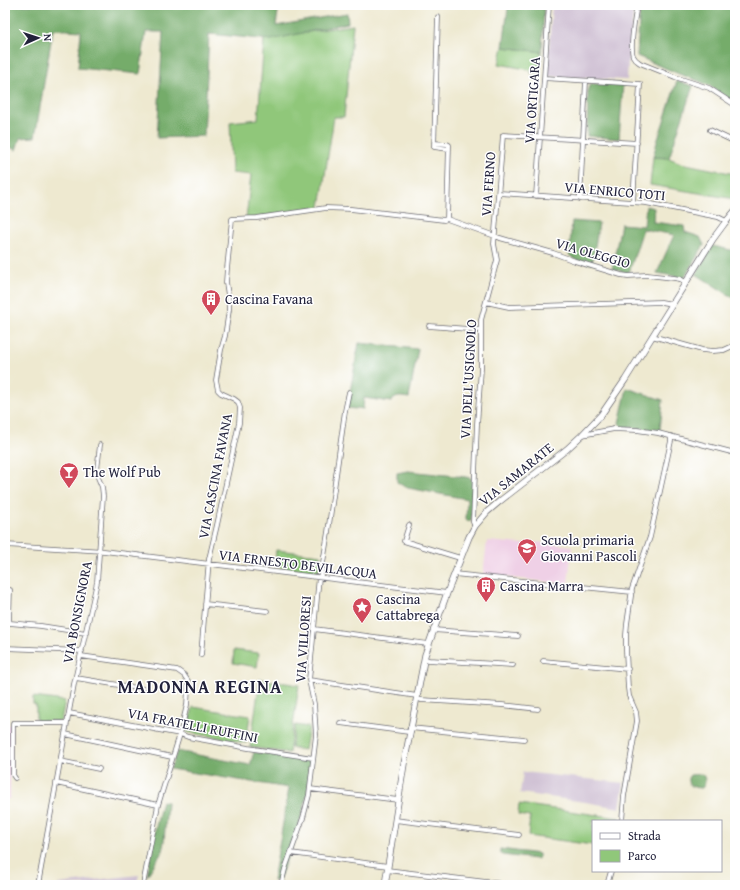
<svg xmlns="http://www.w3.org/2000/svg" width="740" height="890" viewBox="0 0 740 890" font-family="'Gentium Book Plus',serif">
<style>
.built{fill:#efd0e6}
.industrial{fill:#cdbed2}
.green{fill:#90c77a;stroke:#59745a}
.forest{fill:#74ac6a;stroke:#4b6752}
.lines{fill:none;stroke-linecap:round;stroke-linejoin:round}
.street-casing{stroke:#69686f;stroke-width:5.5}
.secondary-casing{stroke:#69686f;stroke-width:7}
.street{stroke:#fff;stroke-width:4}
.secondary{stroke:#fff;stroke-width:5.5}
.labels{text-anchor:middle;stroke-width:3;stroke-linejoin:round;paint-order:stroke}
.street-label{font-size:14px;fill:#22223b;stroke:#fff}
.poi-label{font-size:14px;fill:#22223b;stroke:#fff;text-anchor:start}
.district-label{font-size:18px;font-weight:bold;letter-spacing:1px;fill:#22223b;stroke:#fff}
</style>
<rect width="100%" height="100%" fill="#fff"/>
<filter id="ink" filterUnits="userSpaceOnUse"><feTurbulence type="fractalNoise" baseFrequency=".025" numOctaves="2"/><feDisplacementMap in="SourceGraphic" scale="8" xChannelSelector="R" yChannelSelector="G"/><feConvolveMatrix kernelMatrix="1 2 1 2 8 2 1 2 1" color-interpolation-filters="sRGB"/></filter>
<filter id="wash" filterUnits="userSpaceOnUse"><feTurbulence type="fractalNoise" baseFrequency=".012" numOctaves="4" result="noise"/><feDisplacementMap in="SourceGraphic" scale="16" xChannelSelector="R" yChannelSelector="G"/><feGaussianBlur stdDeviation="0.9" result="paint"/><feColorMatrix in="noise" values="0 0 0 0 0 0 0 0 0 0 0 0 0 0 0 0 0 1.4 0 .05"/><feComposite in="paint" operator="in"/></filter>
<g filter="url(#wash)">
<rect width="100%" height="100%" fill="#eee9d0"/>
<!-- built -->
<path class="built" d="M487 541 535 545 536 542 572 546 568 584 483 575Z
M5 725H11L10 798 7 799H5Z"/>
<!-- industrial -->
<path class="industrial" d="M552 5H632L631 12 633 14 628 62 627 80 547 76Z
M523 772 624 783 620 808 585 802 520 793Z
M139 875 137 882 140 885H58V884Z"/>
<!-- green -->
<path class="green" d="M353 25 344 117H334L320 207 246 219 251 175 232 173 230 122 258 119 264 39Z
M503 47 542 52 540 74 531 73V70L499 64Z
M653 157 669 158 681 163 735 174V199L650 185Z
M276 550 321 555 318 572 281 568 275 562Z
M234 650 259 653 257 667 233 663Z
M260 679 299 685 289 753 250 747Z
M33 697 65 701 61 721H38L36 719V705L33 704Z
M193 707 250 716 246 743 187 732Z
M295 725 309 727 305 750 291 748Z
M519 804 619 818V821H593V845L528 836 530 817 518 815Z"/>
<!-- forest -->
<path class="forest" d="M5 5H279L276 26 347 13 348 23 271 40 209 34 204 136 157 138 163 32H146L140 74 78 68 81 31 53 29 35 137 20 138 16 150 5 145Z
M640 5H735V102L718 92 710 86 699 81 679 74 637 56Z
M508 7 544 8 542 52 503 47Z
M677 81 693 86 669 158 653 157 657 142Z
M591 84H623L619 139 587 136 588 88Z
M646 206 654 208 653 222 684 226 685 232 700 237 704 245 684 278 657 273 674 235 643 229 629 273 612 269 621 224 644 226Z
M572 221 599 223 592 264 576 260 569 255Z
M713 246 735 251V299L696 274Z
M359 343 418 349 409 398C402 397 396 395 391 402L364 398 363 409 357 408 356 409 347 408Z
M627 388 663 400 660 430 622 427 619 423Z
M408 471 466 477 473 479 471 520 470 521H468L466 519 467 499 408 488 400 484 397 482V473Z
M177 751 250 765 254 752 310 761C309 773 309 784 307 795 301 824 289 852 279 880L273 881 289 788 170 769Z
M702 774C706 778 706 784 702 788 696 788 691 787 688 782V778L690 775Z
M162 801 167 802 164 842 162 852 147 876 155 831Z
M500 849 539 854V857L536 859 502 855 501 854 500 852Z"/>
</g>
<g filter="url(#ink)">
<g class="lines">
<defs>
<path id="street" d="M637 5C635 16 630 47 633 56 635 60 637 61 640 63L675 77 709 88 735 105
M438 17 434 147 449 149
M544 78 640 84 633 202
M710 130 735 142
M434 143 447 144 449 145 447 219
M499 193 646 203 718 217 726 221
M536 196 549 5
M580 199 586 81
M486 302 509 307 661 302 672 304
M429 326 481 330
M652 336 702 350 713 351 724 350 735 345
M582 435 614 429 637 430 658 433 735 453
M409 525 404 541 460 558
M475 526 473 522 477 424 481 369V320L497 260 494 244 503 135 637 143
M6 545 104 551 447 593
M454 574 632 592
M5 590H10L9 620 10 623 41 626 86 633
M205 604 267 611
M314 629 428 644
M433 630 518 636
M5 648 82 651
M201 655 209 559 217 525 239 423 240 408 238 402 234 399 221 393 218 390 216 380 221 350 225 336 229 310V302L226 282 227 269 232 219 257 218 326 208 351 209 444 220 447 219 495 236 500 238 553 253 575 261 621 275 628 276 647 275 674 278 680 279 686 282
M81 656 177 670 184 675 188 681V689L187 705 180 734 158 805 143 885
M424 659 429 660 513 665
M543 661 628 669
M76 678 143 689
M309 680 417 696
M416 698 421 700 502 705 538 709
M69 713 180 734 188 737 248 748 313 758
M340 723 409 732
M410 728 524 739
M65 734 172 757
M60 761 99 769
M15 778 13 775V723H67
M56 783 158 805
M310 789 398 800
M395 820 519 835
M622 821 624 796 637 721 636 712 629 696 628 688 626 651V635L627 624 632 589 650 537 671 441V436
M291 853 388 866
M387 870 511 885
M38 885 74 684 97 582 103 496 102 487 97 475V470L100 445
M281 885 285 869 303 818 309 795 316 735 314 704 309 680 319 577 321 575 328 532 345 411 349 392
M607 885 611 871"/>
<path id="secondary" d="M385 885 404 764 425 655 447 593 469 537 475 526 487 512 500 501 567 449 582 435 601 415 625 380 713 239 724 224 735 211"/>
</defs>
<!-- street casing -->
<use href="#street" class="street-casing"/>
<!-- secondary casing -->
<use href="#secondary" class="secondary-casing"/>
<!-- street -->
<use href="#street" class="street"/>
<!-- secondary -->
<use href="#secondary" class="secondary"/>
</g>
</g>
<!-- icons -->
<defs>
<symbol id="building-pin" viewBox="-11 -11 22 30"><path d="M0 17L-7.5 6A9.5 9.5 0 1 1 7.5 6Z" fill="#d1495b" stroke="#fff"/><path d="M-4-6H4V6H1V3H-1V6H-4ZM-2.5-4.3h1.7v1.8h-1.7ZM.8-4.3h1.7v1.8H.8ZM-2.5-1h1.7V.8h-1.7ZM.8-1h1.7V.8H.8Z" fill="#fff"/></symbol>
<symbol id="bar-pin" viewBox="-11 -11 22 30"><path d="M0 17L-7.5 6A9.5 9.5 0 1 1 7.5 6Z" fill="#d1495b" stroke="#fff"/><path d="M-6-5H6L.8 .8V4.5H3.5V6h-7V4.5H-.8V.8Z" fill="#fff"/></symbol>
<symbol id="school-pin" viewBox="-11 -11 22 30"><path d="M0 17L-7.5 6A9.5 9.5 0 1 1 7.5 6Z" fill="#d1495b" stroke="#fff"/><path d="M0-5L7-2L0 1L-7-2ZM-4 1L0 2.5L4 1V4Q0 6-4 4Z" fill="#fff"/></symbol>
<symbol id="sight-pin" viewBox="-11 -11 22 30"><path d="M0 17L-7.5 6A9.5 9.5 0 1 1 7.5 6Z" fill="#d1495b" stroke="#fff"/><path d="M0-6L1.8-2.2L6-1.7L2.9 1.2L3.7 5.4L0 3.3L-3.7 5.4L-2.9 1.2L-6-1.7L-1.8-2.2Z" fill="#fff"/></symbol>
</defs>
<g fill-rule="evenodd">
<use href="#building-pin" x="200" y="288" width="22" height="30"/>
<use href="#bar-pin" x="58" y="461" width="22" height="30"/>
<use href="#school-pin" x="516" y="537" width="22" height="30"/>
<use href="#building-pin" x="475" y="575" width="22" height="30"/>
<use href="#sight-pin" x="351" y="596" width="22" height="30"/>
</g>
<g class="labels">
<!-- street labels -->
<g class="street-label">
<text transform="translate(532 100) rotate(-86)" y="5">VIA ORTIGARA</text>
<text transform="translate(488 184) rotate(-86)" y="5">VIA FERNO</text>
<text transform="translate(615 191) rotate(5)" y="5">VIA ENRICO TOTI</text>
<text transform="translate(593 253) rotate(16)" y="5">VIA OLEGGIO</text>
<text transform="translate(468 379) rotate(-87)" y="5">VIA DELL'USIGNOLO</text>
<text transform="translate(516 474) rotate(-39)" y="5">VIA SAMARATE</text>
<text transform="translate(215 476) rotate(-79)" y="5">VIA CASCINA FAVANA</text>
<text transform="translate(298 564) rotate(7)" y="5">VIA ERNESTO BEVILACQUA</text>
<text transform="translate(77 612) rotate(-79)" y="5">VIA BONSIGNORA</text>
<text transform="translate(303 639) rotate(-86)" y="5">VIA VILLORESI</text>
<text transform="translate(193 725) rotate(11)" y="5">VIA FRATELLI RUFFINI</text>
</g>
<!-- poi labels -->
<g class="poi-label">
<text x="225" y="304">Cascina Favana</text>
<text x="83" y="477">The Wolf Pub</text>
<text x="541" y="545">Scuola primaria<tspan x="541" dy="16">Giovanni Pascoli</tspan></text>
<text x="500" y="591">Cascina Marra</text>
<text x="376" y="604">Cascina<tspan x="376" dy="16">Cattabrega</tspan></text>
</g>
<!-- district labels -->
<g class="district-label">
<text x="200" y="693">MADONNA REGINA</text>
</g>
</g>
<!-- margin -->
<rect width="740" height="890" fill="none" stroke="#fff" stroke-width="20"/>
<!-- legend -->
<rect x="592" y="820" width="130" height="52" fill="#ffffff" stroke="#a7a7b1"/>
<rect x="600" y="833" width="20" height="6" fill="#ffffff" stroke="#a7a7b1"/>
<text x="628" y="840" font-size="12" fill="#22223b">Strada</text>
<rect x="600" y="850" width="20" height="12" fill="#90c77a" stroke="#a7a7b1"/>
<text x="628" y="860" font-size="12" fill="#22223b">Parco</text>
<!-- north arrow -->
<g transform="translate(38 38) rotate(87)" stroke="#ffffff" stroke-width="3" paint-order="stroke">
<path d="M0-3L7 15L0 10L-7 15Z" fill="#22223b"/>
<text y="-6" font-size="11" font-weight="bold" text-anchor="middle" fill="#22223b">N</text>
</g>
</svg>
